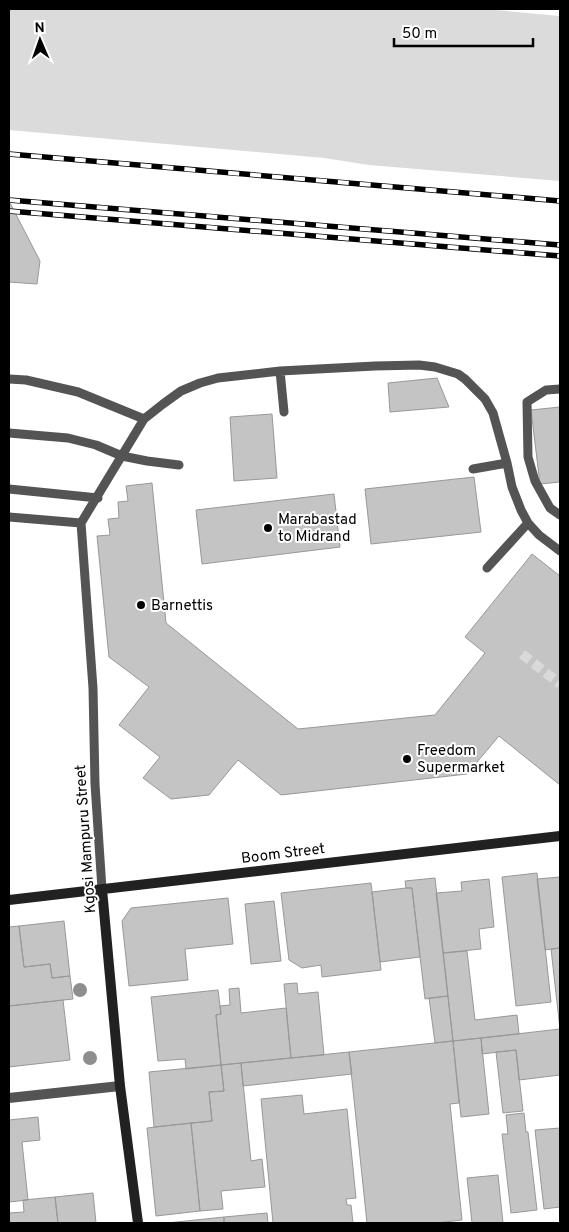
<svg xmlns="http://www.w3.org/2000/svg" width="569" height="1232" viewBox="0 0 569 1232" font-family="Overpass,sans-serif">
<style>
.green{fill:#dbdbdb}
.building{fill:#c4c4c4;stroke:#989898}
.lines{fill:none;stroke-linecap:round;stroke-linejoin:round}
.street-tunnel{stroke:#d9d9d9;stroke-width:10;stroke-dasharray:10 5;stroke-linecap:butt}
.lane{stroke:#545454;stroke-width:9}
.street{stroke:#545454;stroke-width:10}
.secondary{stroke:#212121;stroke-width:10}
.rail-casing{stroke:#000;stroke-width:5.5}
.rail{stroke:#fff;stroke-width:4;stroke-dasharray:11;stroke-linecap:butt}
.tree{fill:#8e8e8e}
.poi-dot{fill:#000;stroke:#fff;stroke-width:2}
.labels{text-anchor:middle;stroke-width:4;stroke-linejoin:round;paint-order:stroke}
.poi-label{font-size:15px;fill:#000;stroke:#fff;text-anchor:start}
.street-label{font-size:15px;fill:#000;stroke:#fff}
</style>
<rect width="100%" height="100%" fill="#fff"/>
<!-- green -->
<path class="green" d="M9 9H485L560 16V181L369 165 324 158 9 130Z"/>
<!-- building -->
<path class="building" d="M9 201 40 261 37 284 9 282Z
M437 378 449 407 390 412 388 383Z
M560 407V482L540 484 531 410Z
M272 414 277 478 234 481 230 417Z
M474 477 481 532 371 544 365 489Z
M152 483 166 623 298 729 435 715 485 653 465 637 532 554 560 576V785L499 736 467 774 281 795 238 760 209 795 171 799 143 778 160 757 119 725 149 687 109 657 97 536 110 535 108 519 119 518 118 502 128 501 126 486Z
M334 494 340 547 202 564 196 510Z
M537 873 551 1002 516 1006 502 877Z
M560 877V948L545 950 537 879Z
M435 878 448 996 425 999 412 888H406L405 881Z
M489 879 494 927 479 929 481 949 443 953 436 893 462 891 461 882Z
M371 883 381 970 322 977 321 965 302 968 289 960 281 893Z
M406 888H412L420 957 380 962 372 892Z
M228 898 233 944 185 949 188 980 129 986 122 921 131 908Z
M274 901 281 961 251 964 245 904Z
M64 921 70 976 52 978 50 964 24 967 19 926Z
M19 926 24 967 50 964 52 978 70 976 73 999 9 1006V927Z
M560 948V1029L551 949Z
M467 951 475 1020 517 1015 519 1034 453 1041 443 953Z
M297 983 298 994 318 992 324 1055 291 1058 284 984Z
M239 988 241 1013 286 1008 291 1058 221 1065 216 1015 221 1014 220 1006 230 1005 229 989Z
M218 990 221 1014 216 1015 221 1065 186 1069 185 1059 158 1061 151 997Z
M448 996 453 1041 435 1043 429 998Z
M63 1000 70 1060 9 1067V1006Z
M560 1029V1075L519 1080 516 1050 482 1054 481 1038Z
M481 1038 489 1114 461 1117 453 1041Z
M453 1041 459 1103 450 1104 462 1220 436 1223H367L349 1052Z
M516 1050 523 1111 503 1113 496 1052Z
M349 1052 352 1074 243 1086 241 1063Z
M241 1063 251 1161 262 1159 265 1187 221 1191 223 1209 200 1211 191 1123 212 1121 209 1092 224 1091 221 1065Z
M221 1065 224 1091 209 1092 212 1121 154 1127 149 1072Z
M302 1095 304 1114 347 1109 356 1198 346 1199 347 1205H351L353 1223H273L261 1099Z
M524 1113 526 1132H528L537 1210 511 1213 502 1134H508L506 1115Z
M38 1117 40 1140 22 1142 28 1200 9 1202V1120Z
M191 1123 200 1211 156 1216 147 1128Z
M560 1128V1207L544 1209 535 1130Z
M498 1175 503 1223H472L467 1178Z
M93 1193 96 1223H58L55 1197Z
M55 1197 58 1223H9V1213L24 1212 23 1200Z
M267 1213 268 1223H224V1217Z
M224 1217V1223H167Z"/>
<g class="lines">
<!-- street-tunnel -->
<path class="street-tunnel" d="M522 654 560 684"/>
<!-- lane -->
<path class="lane" d="M280 371 284 412
M9 379 26 380 78 392 144 419
M560 389 546 390 527 402 528 457 535 481 550 508 560 515
M9 433 68 438 96 445 122 456 147 461 179 465
M473 469 507 463
M9 489 98 498
M9 517 81 523
M81 523 144 419 163 404 181 391 200 383 218 378 280 371 375 366 419 365 435 367 458 374 465 379 485 399 493 413 507 463 512 487 521 510 528 523 539 535 560 551
M81 523 93 688 95 784 102 889
M487 568 528 523"/>
<!-- street -->
<path class="street" d="M9 1098 120 1086"/>
<!-- secondary -->
<path class="secondary" d="M102 889 120 1086 138 1223
M9 900 560 836"/>
<defs>
<path id="rail" d="M9 154 560 201
M9 200 560 245
M9 211 560 256"/>
</defs>
<!-- rail casing -->
<use href="#rail" class="rail-casing"/>
<!-- rail -->
<use href="#rail" class="rail"/>
</g>
<!-- trees -->
<g class="tree">
<circle cx="80" cy="990" r="7"/>
<circle cx="90" cy="1058" r="7"/>
</g>
<!-- markers -->
<g class="poi-dot">
<circle cx="268" cy="528" r="5"/>
<circle cx="141" cy="605" r="5"/>
<circle cx="407" cy="759" r="5"/>
</g>
<g class="labels">
<!-- poi labels -->
<g class="poi-label">
<text x="278" y="524">Marabastad<tspan x="278" dy="17">to Midrand</tspan></text>
<text x="151" y="610">Barnettis</text>
<text x="417" y="755">Freedom<tspan x="417" dy="17">Supermarket</tspan></text>
</g>
<!-- street labels -->
<g class="street-label">
<text transform="translate(85 839) rotate(-94)" y="5">Kgosi Mampuru Street</text>
<text transform="translate(283 853) rotate(-7)" y="5">Boom Street</text>
</g>
</g>
<!-- border -->
<rect width="569" height="1232" fill="none" stroke="#000000" stroke-width="20"/>
<!-- north arrow -->
<g transform="translate(40 40) rotate(358)" stroke="#ffffff" stroke-width="4" paint-order="stroke">
<path d="M0-4L9 19L0 12L-9 19Z" fill="#000000"/>
<text y="-8" font-size="14" font-weight="bold" text-anchor="middle" fill="#000000">N</text>
</g>
<!-- scale -->
<path d="M394 38v8h139v-8" fill="none" stroke="#000000" stroke-width="2.5"/>
<text x="402" y="38" font-size="15" fill="#000000" stroke="#ffffff" stroke-width="4" paint-order="stroke">50 m</text>
</svg>
